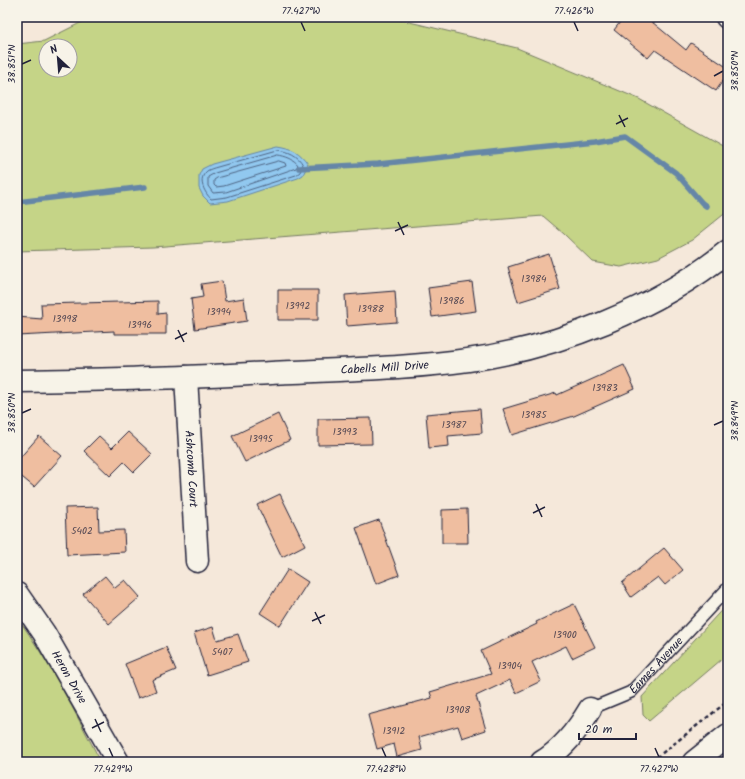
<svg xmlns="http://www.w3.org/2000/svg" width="745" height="779" viewBox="0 0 745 779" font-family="Kalam,sans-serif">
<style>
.green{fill:#c5d487;stroke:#747b61;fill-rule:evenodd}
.water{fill:#91c8ef;stroke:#6586a7}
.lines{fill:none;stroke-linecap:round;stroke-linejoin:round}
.shore{stroke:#4e6483;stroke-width:1}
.stream{stroke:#6586a7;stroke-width:5.5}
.building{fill:#efbea0;stroke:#22223b}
.lane-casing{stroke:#22223b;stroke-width:14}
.street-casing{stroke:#22223b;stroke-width:25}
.secondary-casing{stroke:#22223b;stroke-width:25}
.highway-casing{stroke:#22223b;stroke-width:25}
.path{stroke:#22223b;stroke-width:2.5;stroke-dasharray:4 3;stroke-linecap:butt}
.lane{stroke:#f7f3e8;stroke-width:11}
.street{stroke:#f7f3e8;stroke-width:22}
.secondary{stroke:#f7f3e8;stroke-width:22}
.highway{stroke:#f7f3e8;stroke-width:22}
.ticks{fill:none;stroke:#22223b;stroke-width:1.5}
.labels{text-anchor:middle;stroke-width:3.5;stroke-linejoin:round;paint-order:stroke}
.number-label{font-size:10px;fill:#554954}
.street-label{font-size:12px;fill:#22223b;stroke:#f7f3e8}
.neatline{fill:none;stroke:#22223b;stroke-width:1.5}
.ticks-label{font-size:10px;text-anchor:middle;fill:#22223b}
</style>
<rect width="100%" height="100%" fill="#f5e8da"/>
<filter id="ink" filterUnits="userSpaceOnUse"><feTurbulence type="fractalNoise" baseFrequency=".025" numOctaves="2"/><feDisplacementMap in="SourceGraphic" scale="8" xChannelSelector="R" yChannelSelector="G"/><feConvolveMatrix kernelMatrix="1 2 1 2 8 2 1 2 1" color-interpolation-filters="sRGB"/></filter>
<g filter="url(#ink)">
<!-- green -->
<path class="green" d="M92 17H389L517 48 639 99 728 149V211L692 240 658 258 621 267 593 262 564 234 543 216 153 247 17 251V44L44 41ZM46 46H70V70H46Z
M728 603V654L649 721 643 715 642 697Z
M17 617C50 663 75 712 101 762H17Z"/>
<!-- water -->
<path class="water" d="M278 146C292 148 300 152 308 164L303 175 298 178 228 201 210 203 203 196 199 188V175L202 169 212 164Z"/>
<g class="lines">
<!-- shore -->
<path class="shore" d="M278 150C288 151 298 155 303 165L300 172 296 175 227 197 211 199C205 193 198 181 205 173 207 170 211 169 214 168Z
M278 155C285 156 294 159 298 165L296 168 226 192 213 193 208 186V177L215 173Z
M279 161 285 163 286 166 224 186 216 187 214 185V180L217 178Z"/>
<!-- stream -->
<path class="stream" d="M299 168 378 164 595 141 625 136 676 173 702 203 706 206
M17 202 145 187"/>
</g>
<!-- building -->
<path class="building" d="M624 17H646L686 50 691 43 728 68V73L716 91 655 50 648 58 614 30Z
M549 254 560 289 518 302 508 267Z
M222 281 225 301 244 298 247 321 195 329 191 299 203 297 201 284Z
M472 282 476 311 432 317 428 288Z
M278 290H318V320H278Z
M395 291 397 322 347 326 345 295Z
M158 301V314L166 313V334H114V331L17 336V317L42 319 41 304Z
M624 365 635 389 574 416 512 435 503 409 556 393 557 395Z
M480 409 482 433 448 436 449 446 429 448 426 414Z
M278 414 290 440 245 462 232 436Z
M371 418 372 444 318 445V419Z
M128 432 152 454 134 472 124 462 110 476 84 451 99 436 112 448Z
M39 436 62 456 34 487 17 473V461Z
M280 494 305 545 282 557 257 505Z
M98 507 99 531 124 530 125 552 67 555 65 508Z
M467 509 468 543H442V510Z
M379 520 399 575 376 584 356 528Z
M664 548 683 570 665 585 658 577 631 597 622 583Z
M288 569 308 582 280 626 260 613Z
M105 576 115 588 125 580 140 597 109 624 83 594Z
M574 604 595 647 572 658 566 646 532 662 541 681 516 693 510 680 476 696 486 730 462 738 458 726 419 737 422 750 397 757 394 744 377 749 368 715 432 698 430 692 491 674 481 651 537 624 536 622Z
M213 627 217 640 238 634 248 662 207 675 194 633Z
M166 647 176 670 152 680 156 691 138 698 125 664Z"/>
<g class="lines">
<defs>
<g id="lane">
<path id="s1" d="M590 709 631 692 728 588"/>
</g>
<g id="street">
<path d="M727 17 728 18"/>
<path id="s2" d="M186 377 197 561"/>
<path id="s3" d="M17 594 44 633 118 762"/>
<path d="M542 762C563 749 577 731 590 709"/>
</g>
<g id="secondary">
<path id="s4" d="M17 381C61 380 106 380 150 378 198 377 246 374 294 372 352 369 411 368 468 360 557 348 658 308 728 251"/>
</g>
<path id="highway" d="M694 762 728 735"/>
</defs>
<!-- lane casing -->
<use href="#lane" class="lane-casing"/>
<!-- street casing -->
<use href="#street" class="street-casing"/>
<!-- secondary casing -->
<use href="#secondary" class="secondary-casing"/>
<!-- highway casing -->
<use href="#highway" class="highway-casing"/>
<!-- path -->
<path class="path" d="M651 762 728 701"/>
<!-- lane -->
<use href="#lane" class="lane"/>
<!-- street -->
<use href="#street" class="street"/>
<!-- secondary -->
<use href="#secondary" class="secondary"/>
<!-- highway -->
<use href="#highway" class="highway"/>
</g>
</g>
<!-- ticks -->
<path class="ticks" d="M301 22 305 31M574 22 578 31M22 64 31 60M714 76 723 71M619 115 625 127M616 124 628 118M398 222 404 235M395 231 408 225M178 330 184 342M175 339 187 333M22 413 31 409M714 425 723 421M536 504 542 517M533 513 545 507M315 612 321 624M312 621 325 615M95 719 101 732M92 728 104 722M109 748 113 757M382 748 386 757M655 748 659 757"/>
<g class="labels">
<!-- number labels -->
<g class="number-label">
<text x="534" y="282">13984</text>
<text x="452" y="304">13986</text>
<text x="298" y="309">13992</text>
<text x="371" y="312">13988</text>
<text x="219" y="315">13994</text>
<text x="65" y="322">13998</text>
<text x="140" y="328">13996</text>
<text x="605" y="391">13983</text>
<text x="534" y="418">13985</text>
<text x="454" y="428">13987</text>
<text x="345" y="435">13993</text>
<text x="261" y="442">13995</text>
<text x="82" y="534">5402</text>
<text x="565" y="638">13900</text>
<text x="222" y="655">5407</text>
<text x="510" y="669">13904</text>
<text x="458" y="713">13908</text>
<text x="394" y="734">13912</text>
</g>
<!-- street labels -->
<g class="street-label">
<text dy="4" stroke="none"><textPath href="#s4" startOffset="368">Cabells Mill Drive</textPath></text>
<text dy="4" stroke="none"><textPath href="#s2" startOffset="92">Ashcomb Court</textPath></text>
<text dy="4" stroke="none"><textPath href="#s1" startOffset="81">Eames Avenue</textPath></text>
<text dy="4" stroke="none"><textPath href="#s3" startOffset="98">Heron Drive</textPath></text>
</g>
</g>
<!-- margin -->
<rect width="745" height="779" fill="none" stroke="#f7f3e8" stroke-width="44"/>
<!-- north arrow -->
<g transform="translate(58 58) rotate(334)"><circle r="19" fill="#f7f3e8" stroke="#a29fa3"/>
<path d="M0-3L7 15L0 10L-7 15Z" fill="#22223b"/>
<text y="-6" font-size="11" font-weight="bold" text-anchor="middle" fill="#22223b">N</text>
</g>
<!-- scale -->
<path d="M579 733v6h57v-6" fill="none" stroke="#22223b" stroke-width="2"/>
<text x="585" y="733" font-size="12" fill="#22223b" stroke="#f7f3e8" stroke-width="3" paint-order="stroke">20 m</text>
<rect x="22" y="22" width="701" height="735" class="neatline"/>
<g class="ticks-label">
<text x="301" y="14">77.427°W</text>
<text x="574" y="14">77.426°W</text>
<text transform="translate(11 64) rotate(-90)" y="4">38.851°N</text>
<text transform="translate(734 71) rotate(-90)" y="4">38.850°N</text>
<text transform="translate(11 413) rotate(-90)" y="4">38.850°N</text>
<text transform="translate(734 421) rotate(-90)" y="4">38.849°N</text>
<text x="113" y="772">77.429°W</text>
<text x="386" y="772">77.428°W</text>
<text x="659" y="772">77.427°W</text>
</g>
</svg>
